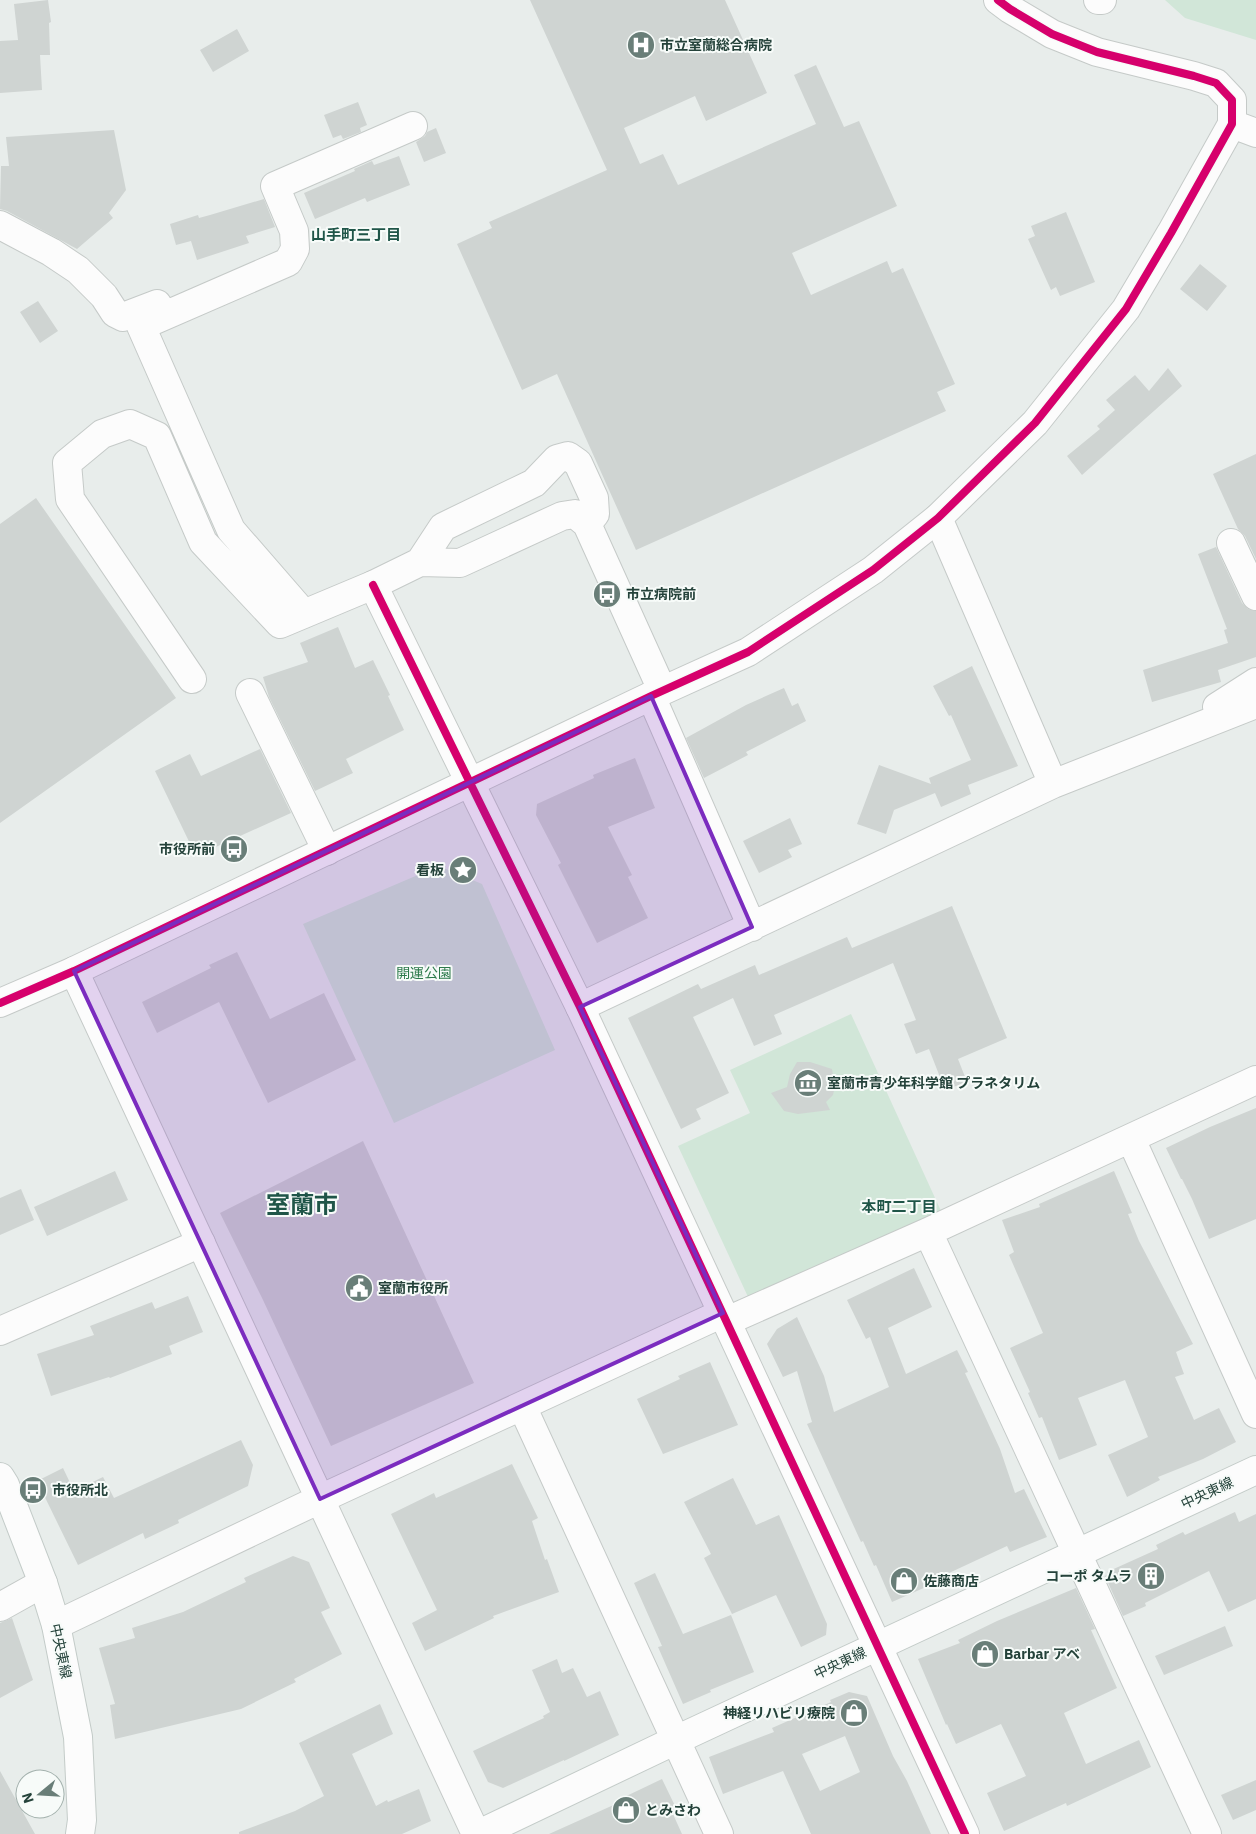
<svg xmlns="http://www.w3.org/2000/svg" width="1256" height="1834" viewBox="0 0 1256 1834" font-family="'IBM Plex Sans','Noto Sans JP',sans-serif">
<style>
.green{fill:#d1e6d8}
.building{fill:#cfd4d2;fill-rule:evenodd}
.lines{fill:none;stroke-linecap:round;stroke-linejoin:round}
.minor-casing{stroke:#c5cac8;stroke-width:30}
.tertiary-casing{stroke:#c5cac8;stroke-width:30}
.secondary-casing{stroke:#c3cbc8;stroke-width:30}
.minor{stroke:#fcfcfc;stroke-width:28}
.tertiary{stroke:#fcfcfc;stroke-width:28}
.secondary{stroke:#fcfcfc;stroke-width:28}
.cycleway-casing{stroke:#f7fbf9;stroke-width:11}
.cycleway{stroke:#d6006c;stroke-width:8}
.marked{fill:#7b2cbf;fill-opacity:0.2;stroke:#7b2cbf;stroke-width:4;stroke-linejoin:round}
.labels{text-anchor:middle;stroke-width:4;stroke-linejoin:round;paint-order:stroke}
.poi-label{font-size:14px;font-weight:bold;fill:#24423a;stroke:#f7fbf9;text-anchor:start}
.park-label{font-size:14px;fill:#2d7a4b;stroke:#f7fbf9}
.street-label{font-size:14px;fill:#24423a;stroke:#f7fbf9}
.neighbourhood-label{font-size:15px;font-weight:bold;fill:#1f5548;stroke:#f7fbf9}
.town-label{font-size:24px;font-weight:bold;fill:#1f5548;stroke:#f7fbf9}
</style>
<rect width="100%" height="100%" fill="#e8edeb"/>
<!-- green -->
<path class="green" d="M1165 0H1256V40L1185 18Z
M439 866 482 884 555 1050 394 1123 303 924Z
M851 1014 941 1211 749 1299 678 1146 750 1113 730 1070Z"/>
<!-- building -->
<path class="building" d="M48 0 51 22 49 23 50 55H40L42 90 0 93V41L18 40 14 4Z
M530 0H725L767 93 706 121 695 96 624 128 640 164 663 154 678 185 816 124 794 75 816 65 844 127 859 121 897 206 792 253 811 295 887 261 892 273 903 268 955 384 937 392 946 411 636 550 557 374 522 390 457 244 492 228 489 222 607 170Z
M237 29 249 51 213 72 200 50Z
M358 102 367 125 360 128 361 132 343 139 341 135 333 138 324 115Z
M436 128 446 153 424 162 416 142 425 136 427 132Z
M114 130 126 190 109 213 113 218 77 249 7 211 0 209 1 166H9L6 137Z
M399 156 410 185 367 202 365 198 315 219 304 193 355 171 354 169 372 161 374 165Z
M264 199 275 227 246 236 249 243 197 260 191 241 176 245 170 224 198 215 199 218 210 215Z
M1066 212 1095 282 1060 296 1056 287 1051 290 1028 239 1035 236 1031 226Z
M1200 264 1227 286 1207 311 1180 289Z
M38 301 58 331 40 343 20 312Z
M1168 368 1182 386 1082 475 1067 456 1100 429 1097 426 1115 410 1106 400 1135 375 1149 391Z
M1256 454V559L1245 536 1238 529 1213 474Z
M36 498 176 698 0 823V524Z
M1216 547 1242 603 1248 609 1256 611V657L1218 670 1221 682 1152 702 1143 670 1228 643 1224 630 1227 629 1198 554Z
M338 627 355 668 373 660 390 695 388 696 404 730 346 759 353 773 315 791 269 697 263 677 308 662 300 643Z
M972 666 1018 766 968 785 971 794 941 807 935 793 894 810 886 834 857 824 879 765 931 784 929 778 971 760 951 715 949 716 933 686Z
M784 688 792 706 798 703 806 721 746 752 748 755 704 778 686 738 746 705Z
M260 749 291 813 196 856 155 771 190 754 201 776Z
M635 758 655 808 608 827 632 875 628 877 648 918 597 943 558 865 561 863 536 815 537 804 594 778 593 775Z
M790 818 802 844 788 850 792 857 759 873 743 841Z
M952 906 1007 1038 958 1059 967 1082 945 1090 929 1049 916 1054 904 1024 916 1020 893 963 774 1015 782 1034 754 1046 733 998 693 1017 729 1093 696 1109 701 1119 681 1129 628 1018 698 984 701 989 755 965 759 975 847 937 852 948Z
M237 952 270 1019 324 993 356 1060 268 1103 219 1002 157 1033 142 1002 211 968 209 965Z
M797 1062H810L832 1069 835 1086 833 1095 826 1102 830 1110 798 1114 784 1111 771 1093 787 1087 790 1074Z
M1256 1108V1219L1209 1239 1192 1199 1182 1179H1181L1166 1148 1210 1127Z
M363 1141 474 1383 331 1446 263 1300 220 1213Z
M115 1171 128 1200 47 1236 34 1207Z
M1114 1171 1132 1213 1128 1214 1139 1241 1193 1344 1176 1352 1184 1374 1175 1377 1194 1420 1219 1408 1236 1442 1203 1459 1158 1477 1160 1480 1127 1497 1108 1455 1148 1437 1125 1380 1078 1398 1097 1445 1059 1460 1042 1417 1039 1418 1028 1393 1030 1392 1010 1348 1043 1333 1009 1255 1014 1252 1002 1220 1040 1207 1039 1204Z
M21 1189 34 1220 0 1235V1198Z
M914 1268 932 1307 888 1328 906 1374 957 1350 968 1372 965 1373 1000 1449 1015 1493 1024 1489 1047 1537 1010 1552 1007 1546 934 1580 935 1583 892 1602 876 1565 874 1566 863 1541 861 1542 807 1424 812 1422 797 1371 783 1377 767 1344 777 1329 797 1317 824 1376 834 1412 889 1387 870 1337 866 1339 847 1300Z
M188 1296 203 1332 169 1346 172 1354 110 1378 109 1377 51 1396 37 1354 94 1335 90 1326 152 1302 155 1309Z
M710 1362 738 1425 663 1454 637 1399 680 1379 678 1376Z
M241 1440 253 1465 248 1486 178 1520 179 1523 145 1539 143 1533 78 1565 37 1481 63 1468 74 1491 103 1477 114 1498Z
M512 1464 538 1518 532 1521 545 1560 547 1559 559 1592 493 1616 494 1618 425 1651 412 1623 437 1610 391 1514 434 1493 436 1498Z
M733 1478 756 1525 779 1515 827 1624 826 1635 801 1647 776 1595 732 1614 704 1558 711 1554 684 1502Z
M1235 1512 1239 1522 1256 1514V1599L1228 1612 1209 1571 1145 1603 1146 1606 1123 1616 1105 1576 1108 1574 1107 1572 1158 1549 1156 1545 1183 1532 1185 1535Z
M293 1556 309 1562 330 1608 321 1612 342 1654 294 1679 296 1682 241 1709 115 1739 110 1705 115 1704 99 1648 135 1638 132 1628 183 1612 246 1582 244 1578Z
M655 1573 683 1634 731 1615 754 1672 710 1690 711 1692 683 1704 658 1647 662 1646 634 1583Z
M1076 1588 1095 1629 1091 1630 1117 1688 1064 1713 1086 1764 1139 1740 1151 1767 1067 1806 1066 1803 1004 1831 987 1793 1026 1776 1001 1724 956 1744 947 1724 946 1725 918 1659 960 1643 958 1640 997 1621Z
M12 1618 33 1680 0 1698V1623Z
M1225 1626 1233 1646 1164 1675 1155 1656Z
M557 1659 562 1673 573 1668 587 1697 600 1691 619 1735 564 1761V1760L503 1788 488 1782 473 1751 544 1718 543 1716 550 1712 532 1670Z
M849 1692 867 1696 893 1756 907 1781 931 1834H811L783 1771 723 1794 709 1757 774 1732 772 1728 831 1702 830 1700ZM845 1736 860 1772 820 1791 802 1754Z
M380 1704 393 1734 352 1754 376 1806 387 1800 388 1802 419 1789 431 1821 402 1834H239V1832L295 1811 324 1796 299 1743Z
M0 1771 35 1834H0Z
M662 1779 677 1810 672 1812 682 1834H549L618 1803 616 1801Z
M1256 1780V1810L1233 1820 1221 1795Z"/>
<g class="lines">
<defs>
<path id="minor" d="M1098 0H1102
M0 225 51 252 78 270 104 296 115 313 123 317 157 304
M938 518 1053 784
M1231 543 1256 596
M420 562 443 527 534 483 557 459 568 456 578 463 594 498 595 514 587 524
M304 614 231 530 141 326 288 262 295 249 294 231 275 186 413 126
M192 679 70 499 67 463 102 434 130 424 157 436 203 542 280 624 373 585 420 562 460 563 562 516 575 514 587 524 662 690
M250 693 327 851
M651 696 752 927
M1217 707 1256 682
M74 971 476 1834
M580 1007 1053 784 1256 704
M1131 1139 1256 1414
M928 1232 1207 1834
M727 1321 928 1232 1256 1080
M522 1406 719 1834
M0 1607 43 1583
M56 1625 320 1499 723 1313"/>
<path id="tertiary" d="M1232 124 1256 133
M373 585 580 1007 965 1834
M0 1003 74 971 651 696 748 652 873 570 938 518 1035 423 1126 309 1171 233 1232 124V100L1216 83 1194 76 1097 52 1052 34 1010 9 998 0
M0 1331 201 1243"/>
<path id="secondary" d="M0 1477 5 1485 43 1583 56 1625 78 1737 82 1820 80 1834
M479 1834 676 1740 1256 1470"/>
</defs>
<!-- minor casing -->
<use href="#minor" class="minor-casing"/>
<!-- tertiary casing -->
<use href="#tertiary" class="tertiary-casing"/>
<!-- secondary casing -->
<use href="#secondary" class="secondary-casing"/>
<!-- minor -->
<use href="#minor" class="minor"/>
<!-- tertiary -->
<use href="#tertiary" class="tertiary"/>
<!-- secondary -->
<use href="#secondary" class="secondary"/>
<defs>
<path id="cycleway" d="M373 585 580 1007 965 1834
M0 1003 74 971 651 696 748 652 873 570 938 518 1035 423 1126 309 1171 233 1232 124V100L1216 83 1194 76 1097 52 1052 34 1010 9 998 0"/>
</defs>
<!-- cycleway casing -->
<use href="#cycleway" class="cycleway-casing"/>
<!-- cycleway -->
<use href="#cycleway" class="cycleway"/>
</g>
<!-- marked area -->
<path class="marked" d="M651 696 752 927 580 1007 723 1313 320 1499 74 971Z"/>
<!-- icons -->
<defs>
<symbol id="hospital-disc" viewBox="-11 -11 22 22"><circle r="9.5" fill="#697e78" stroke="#f7fbf9"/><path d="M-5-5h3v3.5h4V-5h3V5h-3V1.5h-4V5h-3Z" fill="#fff"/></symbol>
<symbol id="bus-disc" viewBox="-11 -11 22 22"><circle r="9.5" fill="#697e78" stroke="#f7fbf9"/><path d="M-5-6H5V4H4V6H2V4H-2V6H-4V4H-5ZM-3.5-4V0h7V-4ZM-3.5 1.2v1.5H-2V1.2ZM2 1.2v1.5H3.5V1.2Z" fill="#fff"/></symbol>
<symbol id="sight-disc" viewBox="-11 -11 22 22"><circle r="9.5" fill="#697e78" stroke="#f7fbf9"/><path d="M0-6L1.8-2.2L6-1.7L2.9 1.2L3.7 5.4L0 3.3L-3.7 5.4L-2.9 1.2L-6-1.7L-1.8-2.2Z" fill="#fff"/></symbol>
<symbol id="museum-disc" viewBox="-11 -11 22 22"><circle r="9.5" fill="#697e78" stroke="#f7fbf9"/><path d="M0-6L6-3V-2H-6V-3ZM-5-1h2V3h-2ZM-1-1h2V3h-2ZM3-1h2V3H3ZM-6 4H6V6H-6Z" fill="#fff"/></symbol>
<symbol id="civic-disc" viewBox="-11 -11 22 22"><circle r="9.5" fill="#697e78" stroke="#f7fbf9"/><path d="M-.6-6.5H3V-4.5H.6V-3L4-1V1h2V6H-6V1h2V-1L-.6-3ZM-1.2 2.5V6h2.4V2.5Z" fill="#fff"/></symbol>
<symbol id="building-disc" viewBox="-11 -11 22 22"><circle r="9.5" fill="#697e78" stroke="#f7fbf9"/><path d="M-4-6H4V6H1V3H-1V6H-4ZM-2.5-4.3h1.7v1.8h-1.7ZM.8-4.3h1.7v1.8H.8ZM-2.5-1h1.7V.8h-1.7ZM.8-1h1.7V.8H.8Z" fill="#fff"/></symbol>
<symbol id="shop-disc" viewBox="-11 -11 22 22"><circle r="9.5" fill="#697e78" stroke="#f7fbf9"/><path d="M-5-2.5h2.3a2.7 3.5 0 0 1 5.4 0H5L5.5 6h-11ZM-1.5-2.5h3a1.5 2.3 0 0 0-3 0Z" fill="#fff"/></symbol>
</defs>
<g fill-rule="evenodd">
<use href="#hospital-disc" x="625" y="29" width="32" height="32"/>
<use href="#bus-disc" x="591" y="578" width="32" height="32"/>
<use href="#bus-disc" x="218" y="833" width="32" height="32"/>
<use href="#sight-disc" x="447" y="854" width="32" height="32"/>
<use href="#museum-disc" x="792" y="1067" width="32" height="32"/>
<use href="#civic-disc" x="343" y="1272" width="32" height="32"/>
<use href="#bus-disc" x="17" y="1474" width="32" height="32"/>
<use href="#building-disc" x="1135" y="1560" width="32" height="32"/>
<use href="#shop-disc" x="888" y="1565" width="32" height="32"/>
<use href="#shop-disc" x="969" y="1638" width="32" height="32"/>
<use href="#shop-disc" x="838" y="1697" width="32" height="32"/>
<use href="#shop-disc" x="610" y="1794" width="32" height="32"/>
</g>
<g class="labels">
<!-- poi labels -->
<g class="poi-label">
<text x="660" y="50">市立室蘭総合病院</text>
<text x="626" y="599">市立病院前</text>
<text x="215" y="854" text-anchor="end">市役所前</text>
<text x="444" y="875" text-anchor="end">看板</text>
<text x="827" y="1088">室蘭市青少年科学館 プラネタリム</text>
<text x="378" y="1293">室蘭市役所</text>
<text x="52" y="1495">市役所北</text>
<text x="1132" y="1581" text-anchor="end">コーポ タムラ</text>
<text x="923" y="1586">佐藤商店</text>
<text x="1004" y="1659">Barbar アベ</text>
<text x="835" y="1718" text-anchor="end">神経リハビリ療院</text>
<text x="645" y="1815">とみさわ</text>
</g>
<!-- park labels -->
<g class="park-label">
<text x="424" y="978">開運公園</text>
</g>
<!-- street labels -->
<g class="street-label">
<text transform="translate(1207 1493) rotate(-25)" y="5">中央東線</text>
<text transform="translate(61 1651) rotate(78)" y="5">中央東線</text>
<text transform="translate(840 1663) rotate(-25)" y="5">中央東線</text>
</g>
<!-- neighbourhood labels -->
<g class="neighbourhood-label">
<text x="356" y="240">山手町三丁目</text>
<text x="899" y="1212">本町二丁目</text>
</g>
<!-- town labels -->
<g class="town-label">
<text x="302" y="1213">室蘭市</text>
</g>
</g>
<!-- north arrow -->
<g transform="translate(40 1794) rotate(252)"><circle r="24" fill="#f7fbf9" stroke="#a3b1ad"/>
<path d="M0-4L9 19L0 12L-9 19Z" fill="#697e78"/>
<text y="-8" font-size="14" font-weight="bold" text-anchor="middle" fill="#24423a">N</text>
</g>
</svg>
